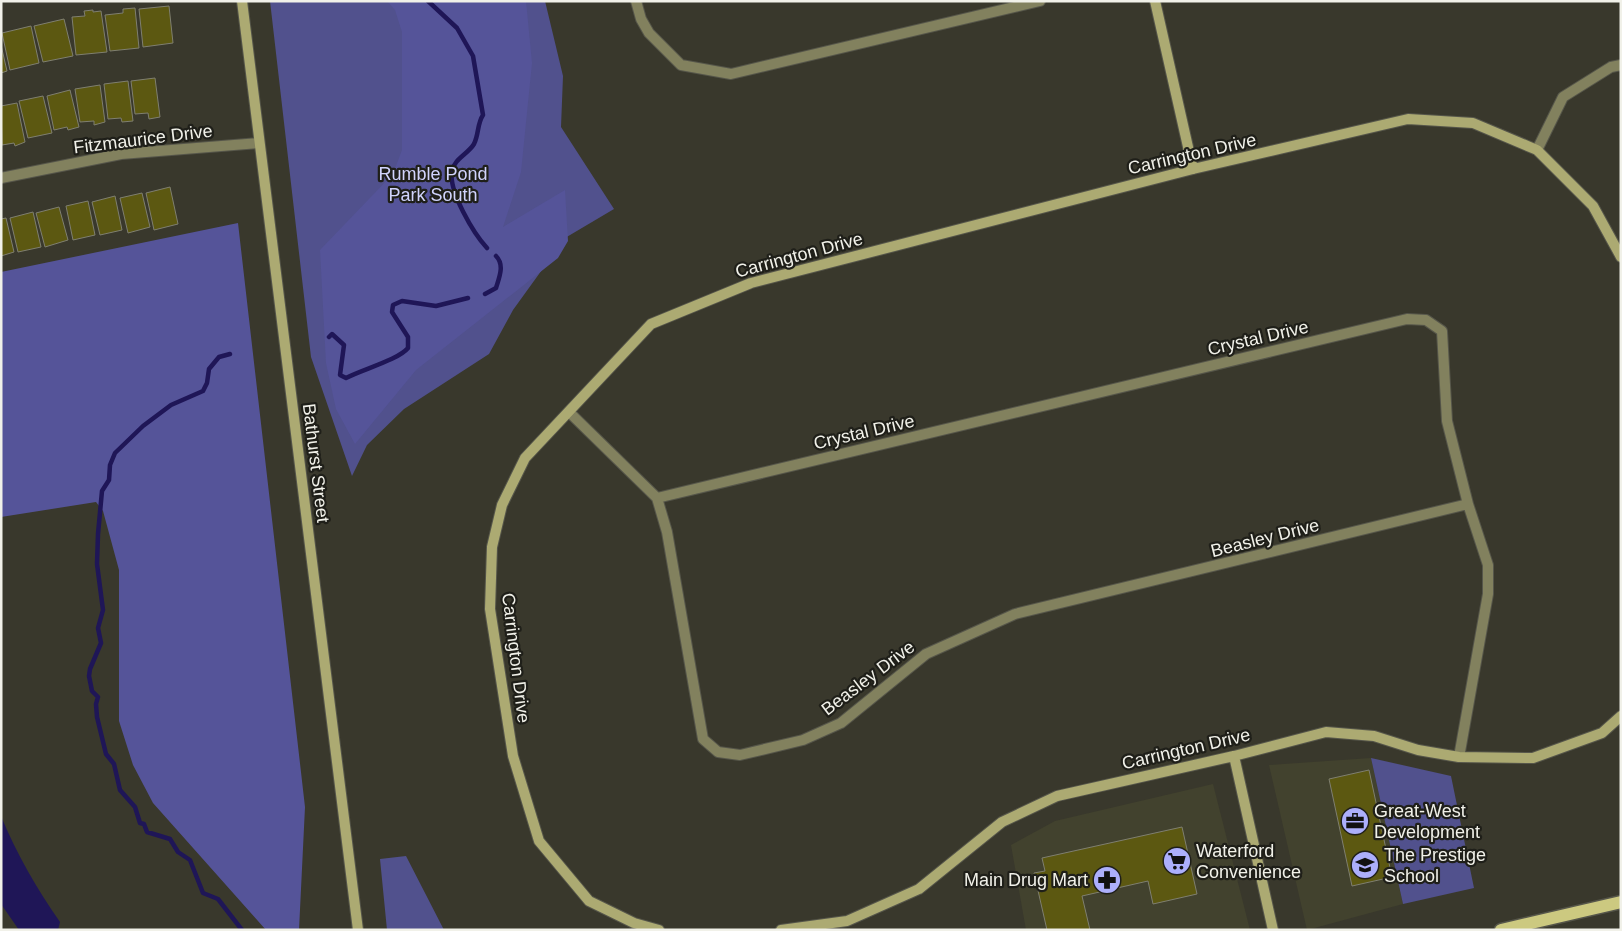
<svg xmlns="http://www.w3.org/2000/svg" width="1622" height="931" viewBox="0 0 1622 931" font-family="Helvetica,sans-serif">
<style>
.built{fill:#42422e}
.green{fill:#51518d}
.forest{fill:#555499}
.water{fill:#1f1657}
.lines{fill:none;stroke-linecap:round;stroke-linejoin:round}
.stream{stroke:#1f1657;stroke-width:4.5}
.building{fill:#5c5811;stroke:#7f7f70}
.street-casing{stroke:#56564a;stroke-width:12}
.secondary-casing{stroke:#56564a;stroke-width:12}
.primary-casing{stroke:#56564a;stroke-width:15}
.street{stroke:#82815e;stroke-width:10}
.secondary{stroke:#acaa72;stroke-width:10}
.primary{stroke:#ccc980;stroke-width:12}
.labels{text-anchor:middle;stroke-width:4.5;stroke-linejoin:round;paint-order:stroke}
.street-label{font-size:18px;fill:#f1f1e9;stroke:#1f1f19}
.park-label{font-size:18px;fill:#d1d4fd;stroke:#1f1f19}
.poi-label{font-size:18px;fill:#f1f1e9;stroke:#1f1f19;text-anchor:start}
</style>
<rect width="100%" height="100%" fill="#39382c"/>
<!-- built -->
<path class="built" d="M1371 758 1403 904 1307 930 1269 765Z
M1213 784 1250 930H1026L1011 845 1055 821Z"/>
<!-- green -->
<path class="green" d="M270 1H545L563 76 561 127 614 209 565 238 513 310 489 354 404 409 367 445 352 476 311 357Z
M1371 758 1451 776 1474 888 1403 904Z
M406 856 444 930H387L380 859Z"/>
<!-- forest -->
<path class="forest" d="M387 1H526L532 63 521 172 503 227 565 190 568 241 558 258 416 370 355 444 336 409 326 363 320 250 393 174 402 150V32L395 10Z
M238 223 305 807 299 930H266L153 803 133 765 119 721V570L103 511 96 502 1 517V272Z"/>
<!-- water -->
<path class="water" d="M1 816C16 853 37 889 60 922L58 930H19L1 904Z"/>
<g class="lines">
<!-- stream -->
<path class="stream" d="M428 1 457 28 473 56 483 115C477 124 479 134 474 144 468 154 454 159 452 171 448 191 474 234 487 248
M485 294 496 288C499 278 505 265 496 256
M329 337 332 334 344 345 340 375 346 378C363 369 398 360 408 348V337L392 312 393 305 402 301 436 306 468 298
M230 354 219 357 209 369 207 383 203 391 171 405 143 426 115 453 110 465 109 480 102 491 98 534 97 564 103 610 98 628 101 643 90 669 89 676 92 691 98 697 96 704 97 717 106 754 114 764 120 790 135 807 140 823 144 824 147 832 170 839 178 852 190 860 203 893 218 899 242 930"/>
</g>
<!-- building -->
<path class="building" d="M169 6 173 43 143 47 139 9Z
M135 8 139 48 110 51 105 15 123 13V9Z
M93 10V12L101 11 107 52 76 55 72 17 85 16 84 11Z
M64 19 73 56 43 62 34 26Z
M31 26 39 63 10 70 2 33Z
M1 45 7 71 1 73Z
M155 78 160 117 149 119 148 113 135 114 131 81Z
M128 81 133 121 122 122 121 118 108 119 104 84Z
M100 85 105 122 94 125V121L80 122 75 89Z
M70 90 79 127 68 130 67 127 54 130 47 96Z
M43 96 52 133 28 138 19 101Z
M17 103 25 142 15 146 14 143 2 145 1 106Z
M170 187 178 224 154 230 146 193Z
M142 193 150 227 128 233 120 198Z
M115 196 122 230 100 235 92 202Z
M88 201 95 235 73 240 66 206Z
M59 207 68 240 45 247 36 213Z
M33 212 41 247 18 252 10 218Z
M6 218 14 252 1 256V219Z
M1369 770 1392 877 1352 886 1329 779Z
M1182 827 1197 894 1153 904 1148 881 1082 896 1090 930H1047L1034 873 1045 871 1042 858Z"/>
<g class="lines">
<defs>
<path id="street" d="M636 1 641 19 649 33 681 65 731 74 1040 1
M1537 150 1563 97 1611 67 1621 65
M1 178 121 154 259 143
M569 412 657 498 667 532 703 739 718 752 740 755 803 740 841 723 926 654 1015 614 1468 504
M657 498 1407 319 1426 320 1442 331 1447 421 1468 504 1488 565V594L1459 757"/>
<path id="secondary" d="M242 1 358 930
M1155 1 1193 169
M1234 756 1273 930
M659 930 634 923 589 901 539 841 513 756 490 609 492 547 502 505 525 458 651 324 751 283 1193 169 1408 119 1473 123 1537 150 1593 206 1621 257
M781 930 847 921 919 889 1002 822 1057 796 1234 756 1326 732 1374 736 1418 750 1459 757 1533 758 1602 733 1621 716"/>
<path id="primary" d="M1501 930 1621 902"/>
</defs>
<!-- street casing -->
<use href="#street" class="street-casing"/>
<!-- secondary casing -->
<use href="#secondary" class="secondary-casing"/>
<!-- primary casing -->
<use href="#primary" class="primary-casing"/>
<!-- street -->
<use href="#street" class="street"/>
<!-- secondary -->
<use href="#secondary" class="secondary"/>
<!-- primary -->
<use href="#primary" class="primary"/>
</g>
<!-- icons -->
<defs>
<symbol id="office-disc" viewBox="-11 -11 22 22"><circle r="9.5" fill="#acaffb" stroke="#1f1f19"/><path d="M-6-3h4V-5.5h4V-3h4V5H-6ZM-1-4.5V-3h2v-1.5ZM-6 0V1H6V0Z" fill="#111"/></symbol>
<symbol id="supermarket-disc" viewBox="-11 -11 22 22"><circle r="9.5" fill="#acaffb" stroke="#1f1f19"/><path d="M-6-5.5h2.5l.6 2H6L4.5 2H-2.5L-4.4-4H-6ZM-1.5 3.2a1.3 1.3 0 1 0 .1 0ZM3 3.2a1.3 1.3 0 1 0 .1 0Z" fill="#111"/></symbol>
<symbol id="school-disc" viewBox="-11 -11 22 22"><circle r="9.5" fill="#acaffb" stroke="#1f1f19"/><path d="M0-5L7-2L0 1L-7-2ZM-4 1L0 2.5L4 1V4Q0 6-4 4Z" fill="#111"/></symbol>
<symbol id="pharmacy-disc" viewBox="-11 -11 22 22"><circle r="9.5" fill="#acaffb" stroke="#1f1f19"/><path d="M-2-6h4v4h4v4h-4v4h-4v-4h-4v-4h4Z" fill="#111"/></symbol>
</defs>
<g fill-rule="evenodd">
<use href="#office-disc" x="1339" y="805" width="32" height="32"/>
<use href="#supermarket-disc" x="1161" y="845" width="32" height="32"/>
<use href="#school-disc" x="1349" y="849" width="32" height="32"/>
<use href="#pharmacy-disc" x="1091" y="864" width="32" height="32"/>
</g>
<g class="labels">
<!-- street labels -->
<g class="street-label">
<text transform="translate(143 139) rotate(-7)" y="6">Fitzmaurice Drive</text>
<text transform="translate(1192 154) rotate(-13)" y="6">Carrington Drive</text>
<text transform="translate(799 255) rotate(-15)" y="6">Carrington Drive</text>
<text transform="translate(1258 338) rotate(-13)" y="6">Crystal Drive</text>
<text transform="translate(864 432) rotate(-13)" y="6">Crystal Drive</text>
<text transform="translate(316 463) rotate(83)" y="6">Bathurst Street</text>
<text transform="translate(1265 538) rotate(-14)" y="6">Beasley Drive</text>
<text transform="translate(516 658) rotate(83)" y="6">Carrington Drive</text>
<text transform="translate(868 678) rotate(-37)" y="6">Beasley Drive</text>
<text transform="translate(1186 749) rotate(-13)" y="6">Carrington Drive</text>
</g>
<!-- park labels -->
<g class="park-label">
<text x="433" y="180">Rumble Pond<tspan x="433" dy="21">Park South</tspan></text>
</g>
<!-- poi labels -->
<g class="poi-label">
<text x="1374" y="817">Great-West<tspan x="1374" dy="21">Development</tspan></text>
<text x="1196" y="857">Waterford<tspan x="1196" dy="21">Convenience</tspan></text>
<text x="1384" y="861">The Prestige<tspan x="1384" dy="21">School</tspan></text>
<text x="1088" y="886" text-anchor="end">Main Drug Mart</text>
</g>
</g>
<!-- border -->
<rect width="1622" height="931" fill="none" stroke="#f1f1e9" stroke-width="5"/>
</svg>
